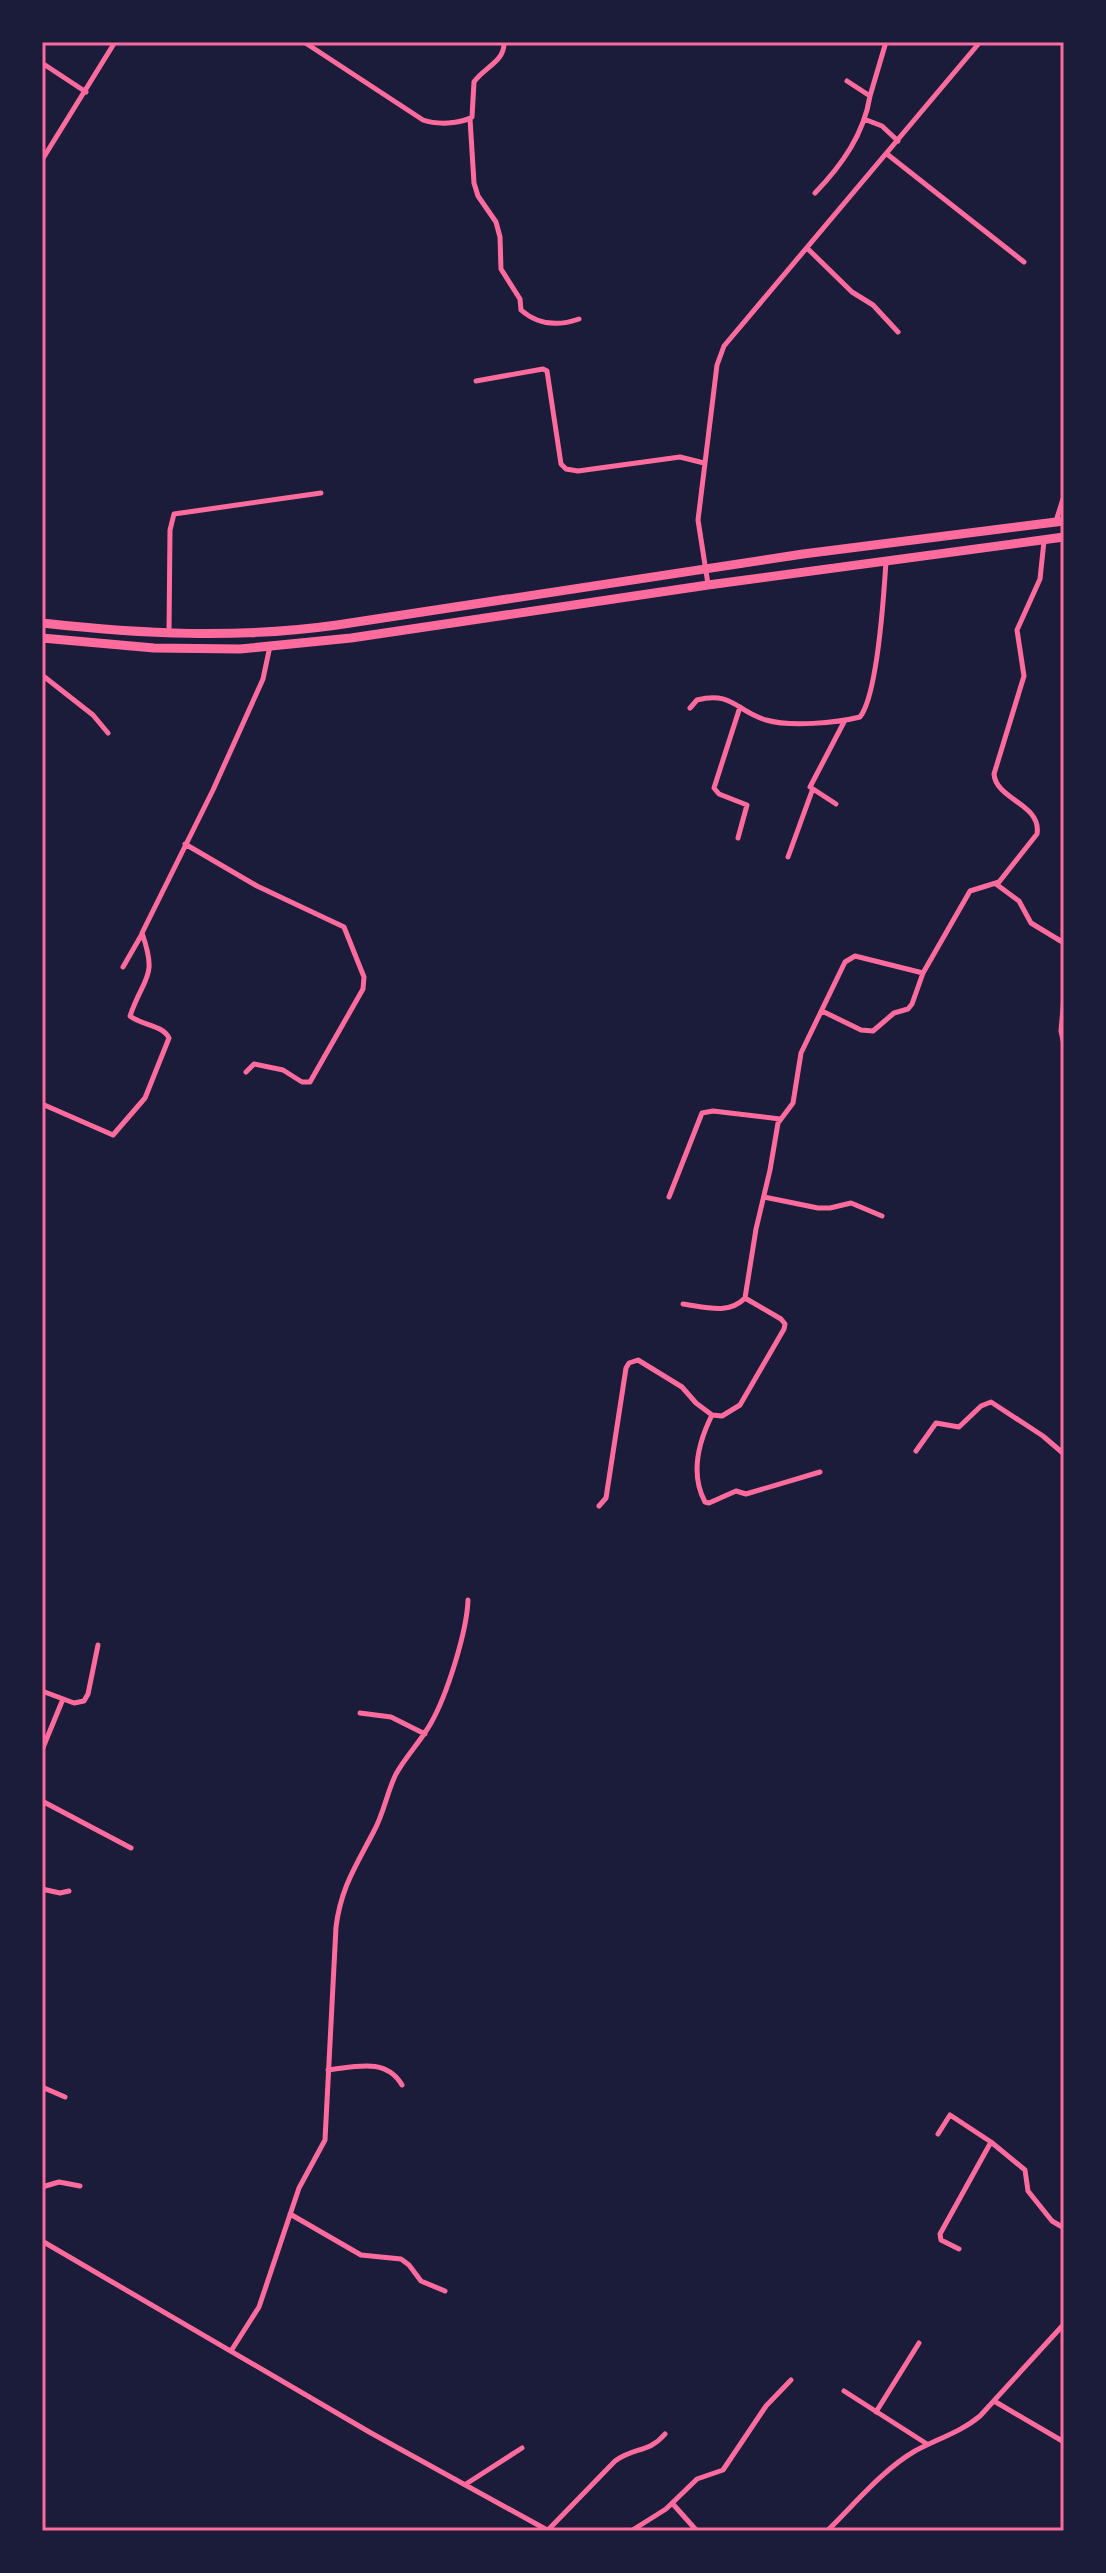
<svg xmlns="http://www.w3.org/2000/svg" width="1106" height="2573" viewBox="0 0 1106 2573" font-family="Lora,serif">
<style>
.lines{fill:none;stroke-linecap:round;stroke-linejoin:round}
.minor{stroke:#ff6b9d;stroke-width:5}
.trunk{stroke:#ff6b9d;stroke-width:9}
.neatline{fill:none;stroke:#ff6b9d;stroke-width:3}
</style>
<rect width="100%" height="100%" fill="#1b1b3a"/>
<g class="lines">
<!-- minor -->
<path class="minor" d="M304 42 423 120C437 125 460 124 472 117L474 82C484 67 505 62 504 42
M42 63 86 92
M870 96 886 42
M470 119 474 183 478 196 496 222 500 237 501 269 520 299 521 310C538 325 559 326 579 319
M864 119 882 126 898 141
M887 154 1024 262
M42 160 115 42
M815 193C842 165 864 134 870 96L847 81
M807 248 852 292 873 305 898 332
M476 381 543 369 547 371 561 464 566 469 578 471 680 457 704 463
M1056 521 1064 496
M708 584 698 520 717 365 724 346 980 42
M169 633 170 530 174 514 321 493
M42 675 93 715 108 733
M690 708 697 700C732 691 736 711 766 720 790 727 836 723 860 717 878 694 884 593 886 561
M836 804 810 787 844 722
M738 838 747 805 719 794 714 788 740 707
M185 844 257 886 344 927 364 977 363 989 310 1082H302L283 1070 254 1064 246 1072
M788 857 812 791
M996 884 1019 901 1031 923 1064 943
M123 967 142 934
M1064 997 1061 1031 1064 1045
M822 1011 861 1030 873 1031 894 1013 908 1009 912 1004 923 973
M42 1104 113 1135 145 1098 169 1038C163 1025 141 1025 130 1016 144 975 158 979 142 933L213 790 263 679 270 646
M669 1197 702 1113 713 1111 780 1119
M764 1197 818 1208H830L851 1203 882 1216
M683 1304C705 1307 729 1315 745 1298
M712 1415C699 1441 690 1474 705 1502L709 1503 736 1491 746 1494 820 1472
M916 1451 936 1423 959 1427 981 1406 991 1402 1043 1436 1064 1454
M599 1506 606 1498 626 1368 629 1363 638 1360 682 1387 696 1403 712 1415 722 1416 740 1405 784 1329 785 1324 781 1319 745 1298 756 1229 770 1170 778 1123 793 1103 801 1053 845 962 855 956 923 973 970 891 999 882 1037 834C1042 804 996 800 994 774L1024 676 1017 630 1040 579 1044 541
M42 1691 74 1703 84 1701 88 1694 98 1645
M360 1713 391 1717 425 1734
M42 1750 63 1699
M42 1801 131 1848
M42 1889 60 1893 69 1891
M328 2070C355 2067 386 2057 402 2085
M42 2087 65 2097
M938 2134 950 2115 991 2142 1025 2170 1028 2191 1052 2221 1064 2228
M42 2187 59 2182 80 2186
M290 2214 361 2255 401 2259 409 2265 421 2281 445 2291
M42 2241 371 2433 549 2531
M959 2249 941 2240 940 2234 991 2142
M231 2351 259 2307 299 2188 325 2140 336 1927C341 1887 356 1866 374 1831 384 1813 387 1792 396 1774 406 1756 421 1741 431 1723 447 1695 467 1631 468 1600
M844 2391 927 2444
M994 2401 1064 2442
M876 2412 919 2343
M466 2484 522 2448
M672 2503 697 2531
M548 2530 615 2461C634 2447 649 2453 665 2434
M631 2531 666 2509 697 2479 723 2470 766 2406 791 2380
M827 2531C854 2505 882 2470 915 2451 937 2439 961 2432 980 2416L1064 2324"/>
<!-- trunk -->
<path class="trunk" d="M42 623C140 634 238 639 337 625L803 554 1064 521
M42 638 154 648 240 649 351 638 708 585 1064 537"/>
</g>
<!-- border -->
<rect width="1106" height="2573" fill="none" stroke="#1b1b3a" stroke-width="88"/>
<rect x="44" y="44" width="1018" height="2485" class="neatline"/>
</svg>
